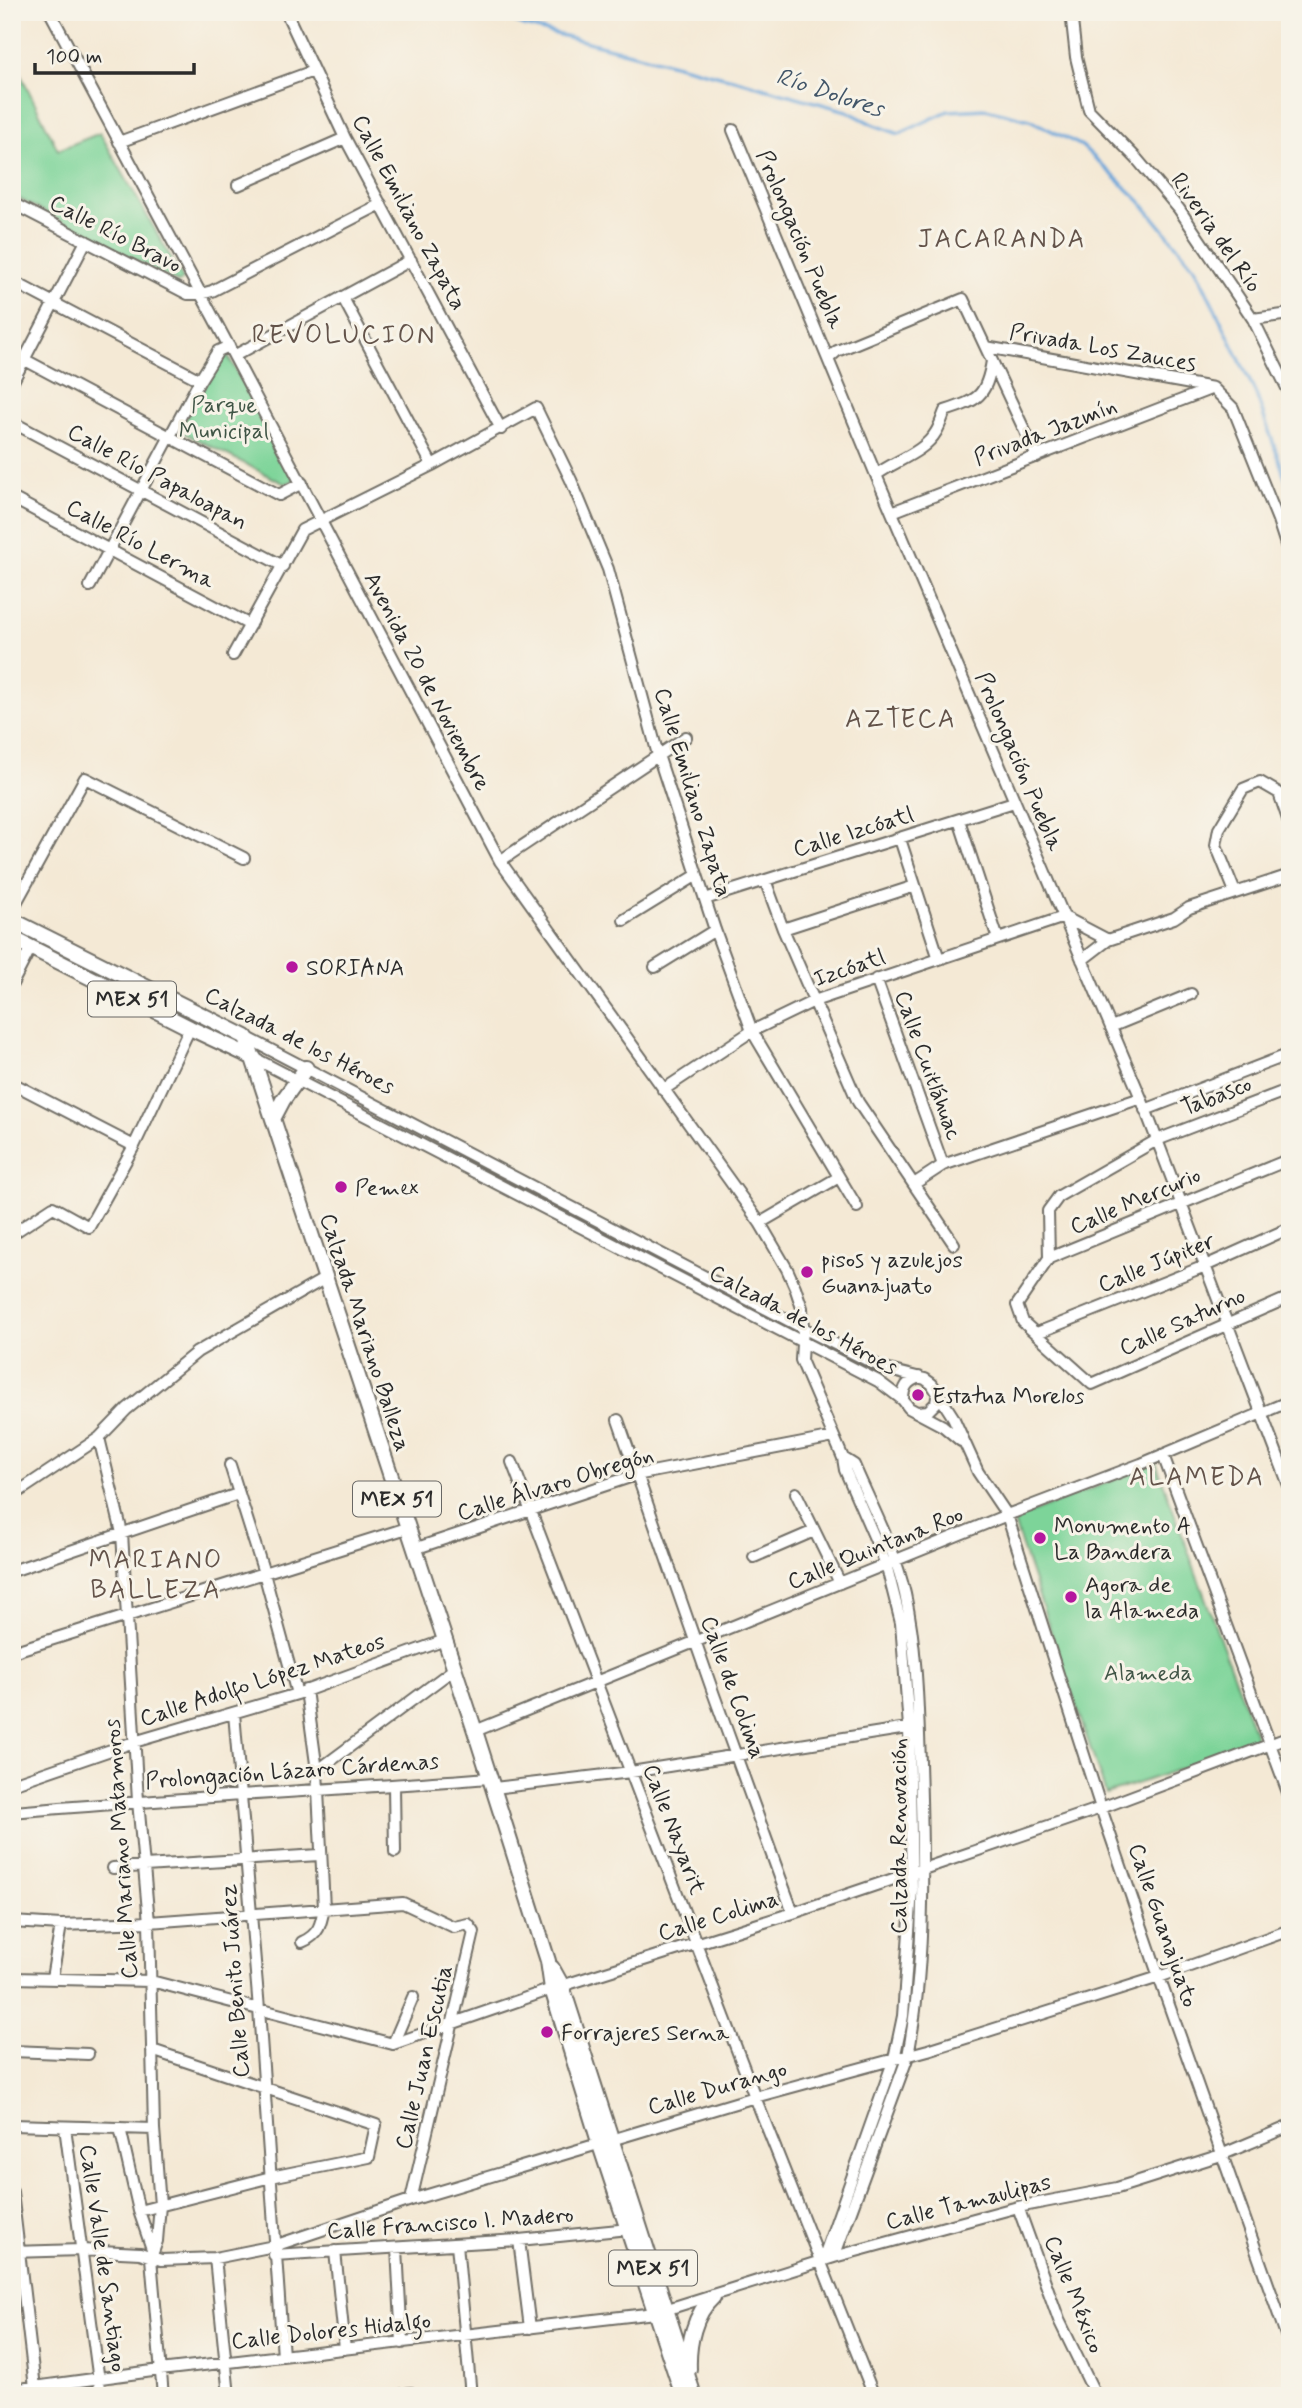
<svg xmlns="http://www.w3.org/2000/svg" width="1302" height="2408" viewBox="0 0 1302 2408" font-family="Mynerve,sans-serif">
<style>
.green{fill:#7dd499;stroke:#548062;stroke-width:2}
.lines{fill:none;stroke-linecap:round;stroke-linejoin:round}
.stream{stroke:#69a4d9;stroke-width:3.5}
.minor-casing{stroke:#716e66;stroke-width:14}
.major-casing{stroke:#716e66;stroke-width:18}
.minor{stroke:#fff;stroke-width:10}
.major{stroke:#fff;stroke-width:14}
.poi-dot{fill:#b5179e;stroke:#f7f3e8;stroke-width:2.5}
.labels{text-anchor:middle;stroke-width:6;stroke-linejoin:round;paint-order:stroke}
.shield{fill:#f7f3e8;stroke:#686764;stroke-width:2}
.shield-label{font-size:21px;font-weight:bold;fill:#2b2b2b}
.street-label{font-size:23px;fill:#2b2b2b;stroke:#f7f3e8}
.park-label{font-size:23px;fill:#405546;stroke:#f7f3e8}
.poi-label{font-size:23px;fill:#2b2b2b;stroke:#f7f3e8;text-anchor:start}
.water-label{font-size:24px;font-style:italic;fill:#415568;stroke:#f7f3e8}
.quarter-label{font-size:26px;letter-spacing:2px;fill:#63534a;stroke:#f7f3e8}
</style>
<rect width="100%" height="100%" fill="#f7f3e8"/>
<filter id="ink" filterUnits="userSpaceOnUse"><feTurbulence type="fractalNoise" baseFrequency=".0143" numOctaves="2"/><feDisplacementMap in="SourceGraphic" scale="14" xChannelSelector="R" yChannelSelector="G"/><feConvolveMatrix kernelMatrix="1 2 1 2 8 2 1 2 1" color-interpolation-filters="sRGB"/></filter>
<filter id="wash" filterUnits="userSpaceOnUse"><feTurbulence type="fractalNoise" baseFrequency=".00686" numOctaves="4" result="noise"/><feDisplacementMap in="SourceGraphic" scale="28" xChannelSelector="R" yChannelSelector="G"/><feGaussianBlur stdDeviation="1.57" result="paint"/><feColorMatrix in="noise" values="0 0 0 0 0 0 0 0 0 0 0 0 0 0 0 0 0 1.4 0 .05"/><feComposite in="paint" operator="in"/></filter>
<g filter="url(#wash)">
<rect width="100%" height="100%" fill="#f4e9d5"/>
<!-- green -->
<path class="green" d="M12 57 58 150 100 133 183 279 179 283 12 195Z
M226 352 295 480 285 484 180 431 215 359Z
M1156 1463 1258 1743 1106 1794 1013 1520Z"/>
<g class="lines">
<!-- stream -->
<path class="stream" d="M492 12 521 25 736 80 847 111 872 124 899 134 948 111 986 109 1030 120 1082 146 1140 201 1196 269 1256 394 1290 491"/>
</g>
</g>
<g filter="url(#ink)">
<g class="lines">
<defs>
<path id="minor" d="M50 12 234 356 500 861 760 1223 787 1269 795 1287 802 1308 803 1328 801 1360 843 1458 845 1470 886 1564 901 1623 909 1727 912 1890 903 2016 894 2059 822 2262
M286 12 345 138 501 429
M1071 12 1076 57 1089 110 1136 158 1179 209 1253 319 1290 394
M733 130 876 475 1141 1098 1290 1488
M119 142 313 71
M238 185 345 138
M12 203 188 294H201L212 291 381 204
M12 281 200 380
M343 298 432 465
M1253 319 1290 314
M986 347 1213 388
M12 353 279 495 302 483
M234 356 411 260
M829 358 837 351 963 299 1037 457
M12 383 86 241
M1213 388 1233 408 1278 520 1290 557
M12 422 283 566
M876 475C894 461 924 453 936 432 940 426 942 418 945 411 978 400 986 397 992 361
M12 498 250 625
M892 512 1213 388
M90 586 200 380 218 351 229 346
M233 655 302 530 432 465 536 408 571 480 608 569 658 755 715 930 752 1031 857 1207
M959 820 998 939
M900 839 939 959
M500 861 686 737
M765 880 783 929 858 1102 954 1244
M1235 892 1216 845 1219 829 1243 789 1260 782 1279 793 1290 825
M705 899 1014 802
M12 910 85 778 244 858
M624 920 697 875
M783 929 915 886
M1082 960 1108 940 1174 918 1189 908 1290 875
M655 967 715 930
M876 979 943 1165
M12 984 31 947
M1111 1027 1191 994
M246 1037 803 1328 885 1369 925 1379 932 1384 953 1417 978 1472 1007 1515 1101 1808 1159 1977 1290 2346
M254 1058 878 1381 903 1400 909 1408 943 1426 961 1441
M12 1083 134 1146
M663 1090 752 1031 814 1001 1064 917 1108 940
M1145 1110 1290 1054
M1290 1159 1049 1258 1017 1305 1023 1322 1092 1384 1290 1297
M914 1184 943 1165 1141 1098
M760 1223 839 1177
M12 1234 53 1207 89 1227 134 1146 190 1028
M1049 1258 1048 1211 1059 1196 1157 1140 1290 1089
M1037 1333 1205 1266 1290 1228
M903 1400C903 1387 907 1382 919 1377
M918 1412 928 1411 936 1403 938 1392
M618 1420 714 1695 793 1913
M99 1438 122 1533 138 1801 149 1922 154 2129 160 2205 157 2241 151 2258 163 2396
M1163 1455 1290 1798
M512 1462 755 2097 874 2396
M230 1465 264 1573 297 1694
M796 1493 840 1583
M12 1496 99 1438 127 1409 197 1352 324 1279
M414 1549 636 1475 834 1437
M754 1557 814 1531
M12 1571 238 1494
M12 1652 407 1528
M234 1713 259 2009 283 2356
M475 1731 1007 1515 1141 1464 1290 1401
M317 1771 454 1669
M12 1784 134 1742 297 1694 445 1640
M394 1786 395 1852
M494 1788 631 1772 913 1727
M12 1812C171 1798 331 1790 490 1778
M113 1868 319 1855
M12 1922 61 1925 149 1922 403 1903 454 1927 468 1924 474 1932 411 2200
M302 1942C319 1935 321 1924 324 1908L317 1771 306 1690
M12 1978 151 1981 393 2044 552 1989 793 1913 923 1869 1101 1808 1290 1737
M52 1978 61 1925
M393 2044 413 1997
M12 2051 88 2054
M12 2125 154 2129
M65 2127 101 2396
M120 2128 139 2211 153 2252
M12 2192 36 2396
M1018 2207 1059 2320 1096 2396
M139 2211 271 2177 369 2157 376 2125 152 2050
M519 2240 530 2328
M457 2244 471 2396
M397 2248 402 2343
M335 2251 345 2349
M12 2252 81 2250 140 2253 161 2260 215 2258 274 2246 411 2200 755 2097 928 2050 1159 1977 1290 1930
M274 2255 519 2240 629 2229
M834 2257 908 2056C926 1959 923 1861 920 1763 918 1708 917 1648 905 1594 895 1549 872 1507 854 1465L843 1458
M215 2258 229 2396
M12 2390 160 2370 655 2313 834 2257 1018 2207 1117 2188 1221 2155 1290 2126
M395 2396 411 2393 412 2396"/>
<path id="major" d="M12 920 246 1037 475 1731 548 1961 552 1989 600 2145 683 2396
M12 938 190 1028 254 1058
M273 1119 283 1100 306 1068
M552 1968 562 1986 694 2396
M689 2369C688 2344 694 2314 713 2297"/>
</defs>
<!-- minor casing -->
<use href="#minor" class="minor-casing"/>
<!-- major casing -->
<use href="#major" class="major-casing"/>
<!-- minor -->
<use href="#minor" class="minor"/>
<!-- major -->
<use href="#major" class="major"/>
</g>
</g>
<!-- markers -->
<g class="poi-dot">
<circle cx="292" cy="967" r="7"/>
<circle cx="341" cy="1187" r="7"/>
<circle cx="807" cy="1272" r="7"/>
<circle cx="918" cy="1395" r="7"/>
<circle cx="1040" cy="1538" r="7"/>
<circle cx="1071" cy="1597" r="7"/>
<circle cx="547" cy="2032" r="7"/>
</g>
<g class="labels">
<!-- shield labels -->
<g class="shield">
<rect x="88" y="981.5" width="88" height="35" rx="5"/>
<rect x="353" y="1481.5" width="88" height="35" rx="5"/>
<rect x="609" y="2250.5" width="88" height="35" rx="5"/>
</g>
<g class="shield-label">
<text x="132" y="1006">MEX 51</text>
<text x="397" y="1506">MEX 51</text>
<text x="653" y="2275">MEX 51</text>
</g>
<!-- street labels -->
<g class="street-label">
<text transform="translate(410 212) rotate(62)" y="8">Calle Emiliano Zapata</text>
<text transform="translate(1217 232) rotate(55)" y="8">Riveria del Río</text>
<text transform="translate(116 233) rotate(27)" y="8">Calle Río Bravo</text>
<text transform="translate(801 239) rotate(67)" y="8">Prolongación Puebla</text>
<text transform="translate(1103 347) rotate(10)" y="8">Privada Los Zauces</text>
<text transform="translate(1045 431) rotate(-21)" y="8">Privada Jazmín</text>
<text transform="translate(158 476) rotate(28)" y="8">Calle Río Papaloapan</text>
<text transform="translate(141 543) rotate(28)" y="8">Calle Río Lerma</text>
<text transform="translate(428 681) rotate(62)" y="8">Avenida 20 de Noviembre</text>
<text transform="translate(1020 761) rotate(67)" y="8">Prolongación Puebla</text>
<text transform="translate(694 792) rotate(73)" y="8">Calle Emiliano Zapata</text>
<text transform="translate(853 831) rotate(-17)" y="8">Calle Izcóatl</text>
<text transform="translate(849 967) rotate(-19)" y="8">Izcóatl</text>
<text transform="translate(300 1040) rotate(27)" y="8">Calzada de los Héroes</text>
<text transform="translate(929 1065) rotate(70)" y="8">Calle Cuitláhuac</text>
<text transform="translate(1216 1095) rotate(-21)" y="8">Tabasco</text>
<text transform="translate(1135 1200) rotate(-23)" y="8">Calle Mercurio</text>
<text transform="translate(1156 1262) rotate(-22)" y="8">Calle Júpiter</text>
<text transform="translate(804 1319) rotate(28)" y="8">Calzada de los Héroes</text>
<text transform="translate(1182 1321) rotate(-24)" y="8">Calle Saturno</text>
<text transform="translate(366 1332) rotate(72)" y="8">Calzada Mariano Balleza</text>
<text transform="translate(555 1483) rotate(-17)" y="8">Calle Álvaro Obregón</text>
<text transform="translate(875 1547) rotate(-22)" y="8">Calle Quintana Roo</text>
<text transform="translate(262 1679) rotate(-18)" y="8">Calle Adolfo López Mateos</text>
<text transform="translate(734 1687) rotate(70)" y="8">Calle de Colima</text>
<text transform="translate(292 1770) rotate(-4)" y="8">Prolongación Lázaro Cárdenas</text>
<text transform="translate(675 1829) rotate(69)" y="8">Calle Nayarit</text>
<text transform="translate(898 1836) rotate(-90)" y="8">Calzada Renovación</text>
<text transform="translate(120 1849) rotate(-94)" y="8">Calle Mariano Matamoros</text>
<text transform="translate(718 1915) rotate(-17)" y="8">Calle Colima</text>
<text transform="translate(1164 1925) rotate(71)" y="8">Calle Guanajuato</text>
<text transform="translate(234 1981) rotate(-94)" y="8">Calle Benito Juárez</text>
<text transform="translate(423 2057) rotate(-77)" y="8">Calle Juan Escutia</text>
<text transform="translate(717 2087) rotate(-16)" y="8">Calle Durango</text>
<text transform="translate(968 2201) rotate(-14)" y="8">Calle Tamaulipas</text>
<text transform="translate(450 2222) rotate(-4)" y="8">Calle Francisco I. Madero</text>
<text transform="translate(104 2258) rotate(82)" y="8">Calle Valle de Santiago</text>
<text transform="translate(1075 2294) rotate(68)" y="8">Calle México</text>
<text transform="translate(331 2330) rotate(-6)" y="8">Calle Dolores Hidalgo</text>
</g>
<!-- park labels -->
<g class="park-label">
<text x="224" y="412">Parque<tspan x="224" dy="26">Municipal</tspan></text>
<text x="1148" y="1680">Alameda</text>
</g>
<!-- poi labels -->
<g class="poi-label">
<text x="306" y="975">SORIANA</text>
<text x="355" y="1195">Pemex</text>
<text x="821" y="1267">pisos y azulejos<tspan x="821" dy="26">Guanajuato</tspan></text>
<text x="932" y="1403">Estatua Morelos</text>
<text x="1054" y="1533">Monumento A<tspan x="1054" dy="26">La Bandera</tspan></text>
<text x="1085" y="1592">Agora de<tspan x="1085" dy="26">la Alameda</tspan></text>
<text x="561" y="2040">Forrajeres Serna</text>
</g>
<!-- water labels -->
<g class="water-label">
<text transform="translate(830 92) rotate(18)" y="8">Río Dolores</text>
</g>
<!-- quarter labels -->
<g class="quarter-label">
<text x="1002" y="247">JACARANDA</text>
<text x="344" y="343">REVOLUCION</text>
<text x="901" y="727">AZTECA</text>
<text x="1197" y="1485">ALAMEDA</text>
<text x="156" y="1568">MARIANO<tspan x="156" dy="30">BALLEZA</tspan></text>
</g>
</g>
<!-- margin -->
<rect width="1302" height="2408" fill="none" stroke="#f7f3e8" stroke-width="42"/>
<!-- scale -->
<path d="M35 63v10h159v-10" fill="none" stroke="#2b2b2b" stroke-width="3.5"/>
<text x="46" y="63" font-size="21" fill="#2b2b2b" stroke="#f7f3e8" stroke-width="5" paint-order="stroke">100 m</text>
</svg>
